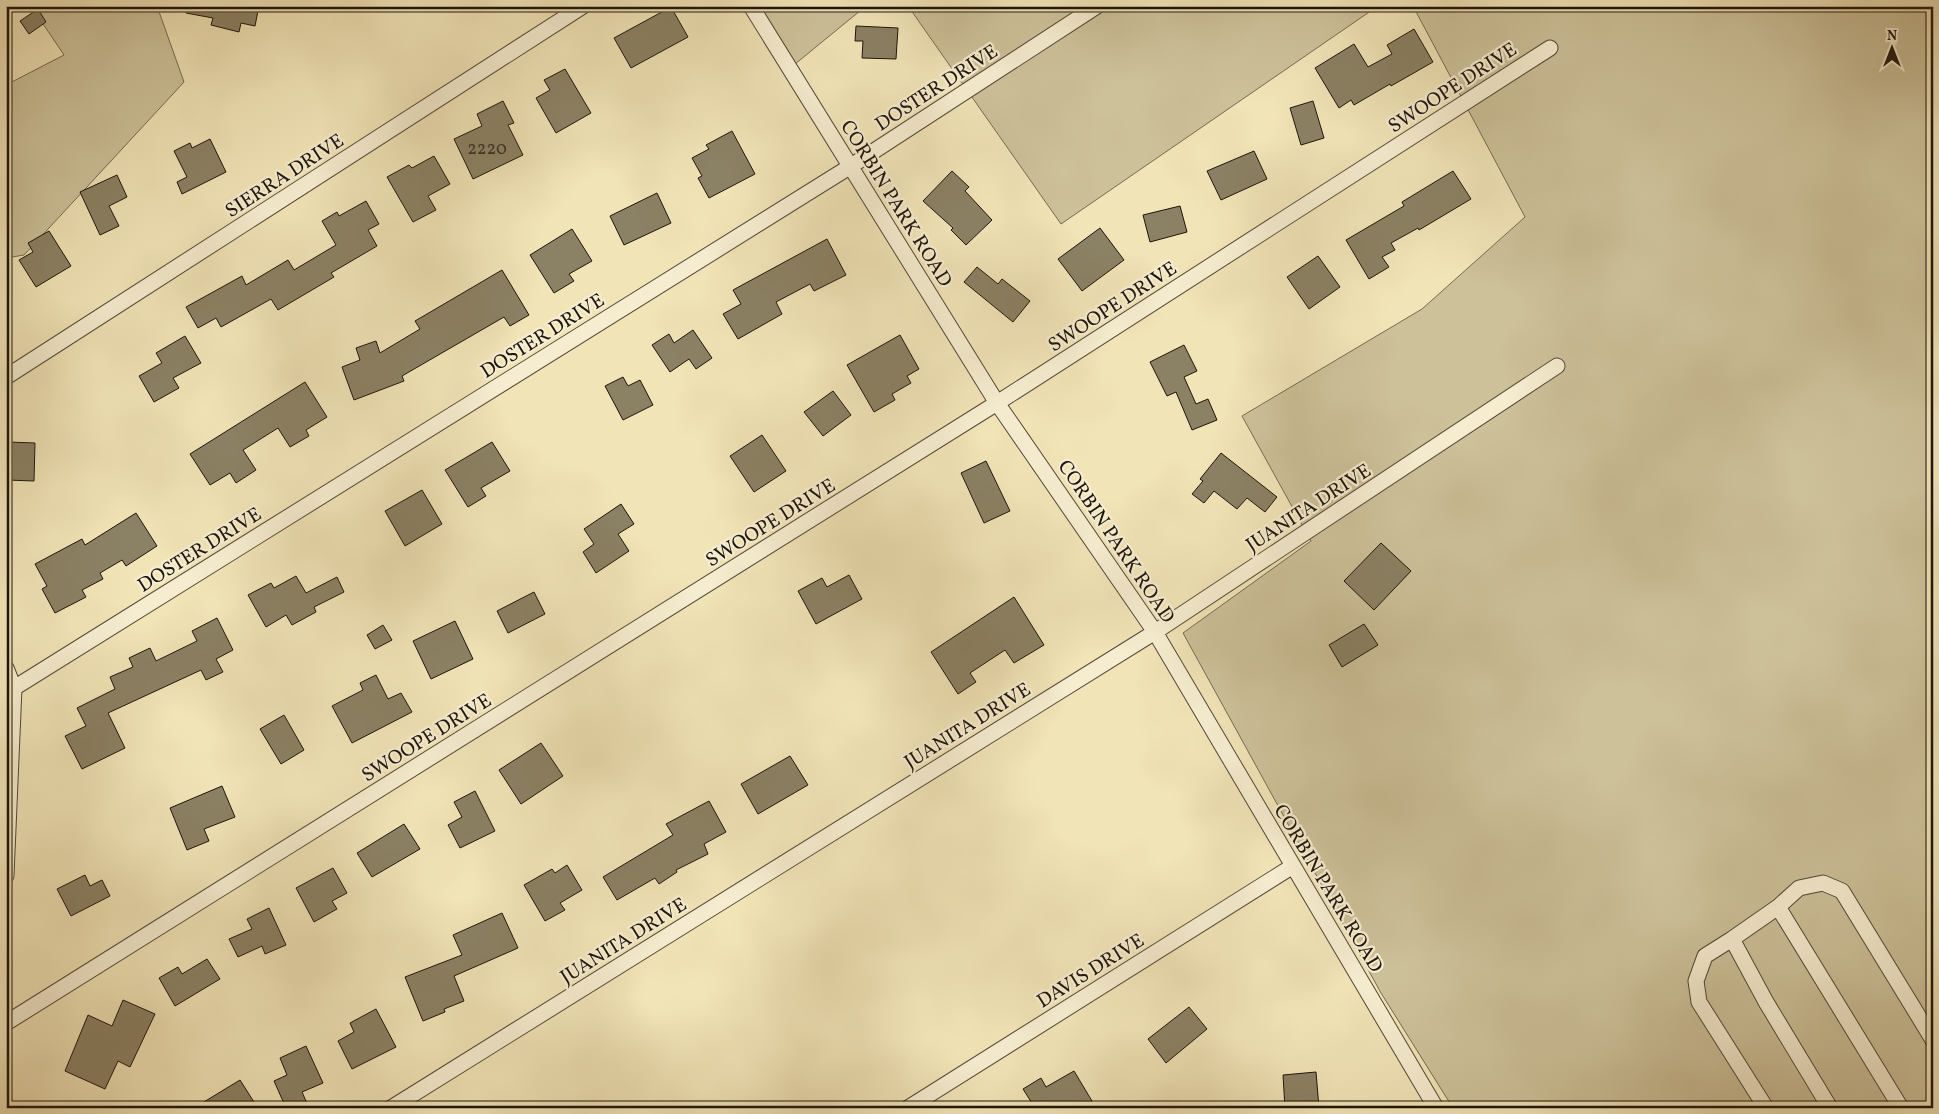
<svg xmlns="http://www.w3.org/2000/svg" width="1939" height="1114" viewBox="0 0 1939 1114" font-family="Vollkorn,serif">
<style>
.green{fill:#cdc19a;stroke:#756b52}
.building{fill:#8b8164;stroke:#1d150b}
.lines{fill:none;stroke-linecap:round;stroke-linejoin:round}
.minor-casing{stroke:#524936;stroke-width:17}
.minor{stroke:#f6edd0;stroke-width:15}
.labels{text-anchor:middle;stroke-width:4.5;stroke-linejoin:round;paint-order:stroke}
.number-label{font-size:18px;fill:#383021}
.street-label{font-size:20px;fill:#1d150b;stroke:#f6edd0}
</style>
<rect width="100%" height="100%" fill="#f1e4b7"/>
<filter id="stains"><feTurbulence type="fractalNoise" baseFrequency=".004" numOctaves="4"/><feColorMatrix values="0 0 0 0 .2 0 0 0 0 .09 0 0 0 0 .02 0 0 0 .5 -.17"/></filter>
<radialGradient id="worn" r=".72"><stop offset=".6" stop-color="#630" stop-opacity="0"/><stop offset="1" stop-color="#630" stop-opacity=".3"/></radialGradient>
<!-- green -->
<path class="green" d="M31 6H157L184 82 24 255 6 258V85L64 55Z
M747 6H866L789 69Z
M908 6H1378L1061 224Z
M1413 6H1933V1108H1453L1381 993 1183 633 1311 541 1242 416 1422 309 1525 217Z"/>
<!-- building -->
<path class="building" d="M186 6H259L255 26 241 23 239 32 211 25 213 18 186 13Z
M671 7 688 37 631 68 614 38Z
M38 9 46 22 29 34 20 21Z
M856 26 898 28 896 59 862 58 863 41H855Z
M1414 29 1433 62 1391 86 1390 84 1354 105 1351 100 1339 108 1315 68 1354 44 1368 67 1392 54 1387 45Z
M565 69 591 113 556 133 536 98 550 90 544 80Z
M503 101 514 123 508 125 523 155 473 179 454 139 482 126 477 114Z
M1313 101 1324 138 1301 145 1290 108Z
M732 131 755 174 709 198 698 178 702 176 692 158 709 149 706 145Z
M210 139 226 172 182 194 177 182 187 177 174 151 190 143 192 148Z
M1254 151 1267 179 1221 200 1207 171Z
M434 156 450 184 428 196 436 210 413 222 387 177 409 165 412 168Z
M952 171 969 187 965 191 992 220 966 245 951 230 953 228 923 201Z
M1453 171 1471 199 1419 230 1418 228 1391 243 1395 250 1382 257 1389 267 1369 279 1346 240 1404 206 1402 202Z
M117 175 127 197 109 206 119 226 100 235 80 192Z
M657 193 671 223 624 245 610 216Z
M366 201 379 224 368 230 377 246 331 273 334 277 278 310 271 299 221 327 216 318 198 328 186 307 242 276 246 285 288 260 294 270 336 245 322 221 337 212 339 216Z
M1180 206 1187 232 1150 242 1143 215Z
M1100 228 1124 260 1082 291 1058 259Z
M572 229 592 261 569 274 574 281 554 293 530 255Z
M49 231 71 266 36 287 19 260 33 252 28 243Z
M827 239 846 275 814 291 810 284 776 302 782 314 738 339 723 314 741 304 733 290Z
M1318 256 1340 287 1309 309 1287 277Z
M977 267 998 284 1002 279 1030 301 1013 322 964 282Z
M502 270 529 315 510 326 504 317 402 376 404 381 354 400 342 367 360 360 356 348 376 341 380 353 420 329 415 321Z
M693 330 712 358 696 369 689 359 670 372 652 345 669 334 674 343Z
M900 335 919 369 907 376 911 383 892 394 895 400 874 412 847 365Z
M185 336 201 363 173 378 179 388 154 402 139 376 162 363 156 353Z
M1184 345 1197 371 1184 377 1196 404 1208 399 1217 420 1192 430 1176 392 1167 396 1150 362Z
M623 377 628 386 640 380 653 405 623 420 605 386Z
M305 382 327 417 306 430 309 436 290 447 278 428 243 450 256 470 236 483 230 473 210 485 190 454Z
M833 391 851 415 823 436 804 412Z
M762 435 786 471 754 492 730 456Z
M8 442 35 443 34 481 7 480Z
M492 442 510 471 481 488 486 496 468 507 445 470Z
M1221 453 1277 497 1265 512 1247 498 1237 509 1214 491 1204 503 1192 494 1203 481 1200 479Z
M986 461 1010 511 984 523 961 473Z
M422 490 442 524 405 546 385 511Z
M621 504 634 524 618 534 629 551 596 573 583 552 594 544 584 529Z
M136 513 157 546 126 566 122 560 100 573 103 579 82 590 86 597 55 613 42 589 47 586 35 564 82 539 85 545Z
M1381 543 1411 571 1374 610 1344 581Z
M849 575 862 599 816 624 798 591 822 578 827 587Z
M296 576 306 593 337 577 344 592 314 607 316 612 292 625 286 615 266 627 248 595 271 583 274 588Z
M534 592 545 614 508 633 497 611Z
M1014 597 1044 645 1014 663 1005 650 970 673 976 682 958 694 931 652Z
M217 618 233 650 216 659 223 672 206 680 201 670 108 713 125 748 82 769 65 736 86 726 77 708 115 689 110 677 133 667 129 658 150 648 156 661 197 641 192 631Z
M455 621 473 659 431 679 413 641Z
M1364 624 1378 645 1342 667 1329 645Z
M383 625 392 640 375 649 367 635Z
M376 675 388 699 401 693 412 712 352 743 332 706 363 690 360 683Z
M284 715 304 750 281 764 260 729Z
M541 743 563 776 521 804 499 770Z
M790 756 808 785 758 814 741 784Z
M222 786 235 817 204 829 209 841 187 850 170 808Z
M475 791 495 831 460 848 448 825 462 817 454 802Z
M709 801 726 832 704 844 708 854 676 870 677 872 659 884 655 878 617 900 603 877 673 835 666 824Z
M404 824 420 849 372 877 357 853Z
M567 865 582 890 560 903 565 910 545 921 524 885 552 869 555 873Z
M333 868 347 893 332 901 337 909 314 922 296 888Z
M85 875 90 886 102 880 110 896 71 916 57 889Z
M269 908 286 945 265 954 262 946 238 957 229 939 252 929 247 919Z
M502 913 518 948 454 976 464 1001 444 1009 445 1012 423 1021 405 977 462 955 453 935Z
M207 959 220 979 175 1006 159 978 178 967 182 974Z
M123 1000 155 1014 130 1067 118 1061 105 1089 65 1071 88 1015 112 1026Z
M1189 1007 1207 1029 1166 1063 1148 1039Z
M376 1009 396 1047 352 1069 338 1041 354 1032 350 1023Z
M306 1046 323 1083 302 1092 309 1108H286L274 1081 287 1075 280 1058Z
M1074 1071 1092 1101 1082 1108H1035L1023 1089 1041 1078 1046 1087Z
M1316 1072 1319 1108H1285L1283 1075Z
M240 1080 254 1102 244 1108H194Z"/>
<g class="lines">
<defs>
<path id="minor" d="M751 6 997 403 1155 632 1436 1108
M6 377 583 6
M6 668 14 688 6 876
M6 693 851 166 1097 6
M1778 907 1799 888 1823 883 1842 891 1933 1040
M1732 939 1705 956 1696 981 1699 1002 1766 1108
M6 1023 997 403 1550 48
M391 1108 1155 632 1557 366
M908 1108 1293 866
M1830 1108 1766 1002 1732 939 1778 907 1901 1108"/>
</defs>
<!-- minor casing -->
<use href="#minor" class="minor-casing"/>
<!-- minor -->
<use href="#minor" class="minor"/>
</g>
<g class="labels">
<!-- number labels -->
<g class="number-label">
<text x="487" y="154">2220</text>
</g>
<!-- street labels -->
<g class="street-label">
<text transform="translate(936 87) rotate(-33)" y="7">DOSTER DRIVE</text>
<text transform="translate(1452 87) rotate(-33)" y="7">SWOOPE DRIVE</text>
<text transform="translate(284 175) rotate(-33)" y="7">SIERRA DRIVE</text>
<text transform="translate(897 203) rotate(58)" y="7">CORBIN PARK ROAD</text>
<text transform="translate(1112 306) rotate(-33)" y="7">SWOOPE DRIVE</text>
<text transform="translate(542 335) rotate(-32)" y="7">DOSTER DRIVE</text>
<text transform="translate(1308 507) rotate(-33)" y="7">JUANITA DRIVE</text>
<text transform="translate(770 522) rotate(-32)" y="7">SWOOPE DRIVE</text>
<text transform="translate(1117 541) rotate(56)" y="7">CORBIN PARK ROAD</text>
<text transform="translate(199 549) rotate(-32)" y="7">DOSTER DRIVE</text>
<text transform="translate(967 725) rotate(-32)" y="7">JUANITA DRIVE</text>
<text transform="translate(426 737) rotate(-32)" y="7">SWOOPE DRIVE</text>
<text transform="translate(1329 888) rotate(59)" y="7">CORBIN PARK ROAD</text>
<text transform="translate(623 940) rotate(-32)" y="7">JUANITA DRIVE</text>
<text transform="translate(1090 970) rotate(-32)" y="7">DAVIS DRIVE</text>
</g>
</g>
<!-- margin -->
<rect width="1939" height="1114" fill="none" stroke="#f1e4b7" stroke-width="25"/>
<rect x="8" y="8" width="1924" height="1099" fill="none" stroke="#1d150b" stroke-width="2.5"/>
<rect x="12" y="12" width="1914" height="1089" fill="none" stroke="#1d150b"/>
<!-- north arrow -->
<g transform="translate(1892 48)" stroke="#f6edd0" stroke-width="4" paint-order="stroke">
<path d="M0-4L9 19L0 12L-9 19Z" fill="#1d150b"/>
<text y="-8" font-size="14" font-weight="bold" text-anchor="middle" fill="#1d150b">N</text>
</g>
<rect width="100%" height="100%" filter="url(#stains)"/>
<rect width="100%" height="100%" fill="url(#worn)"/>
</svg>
